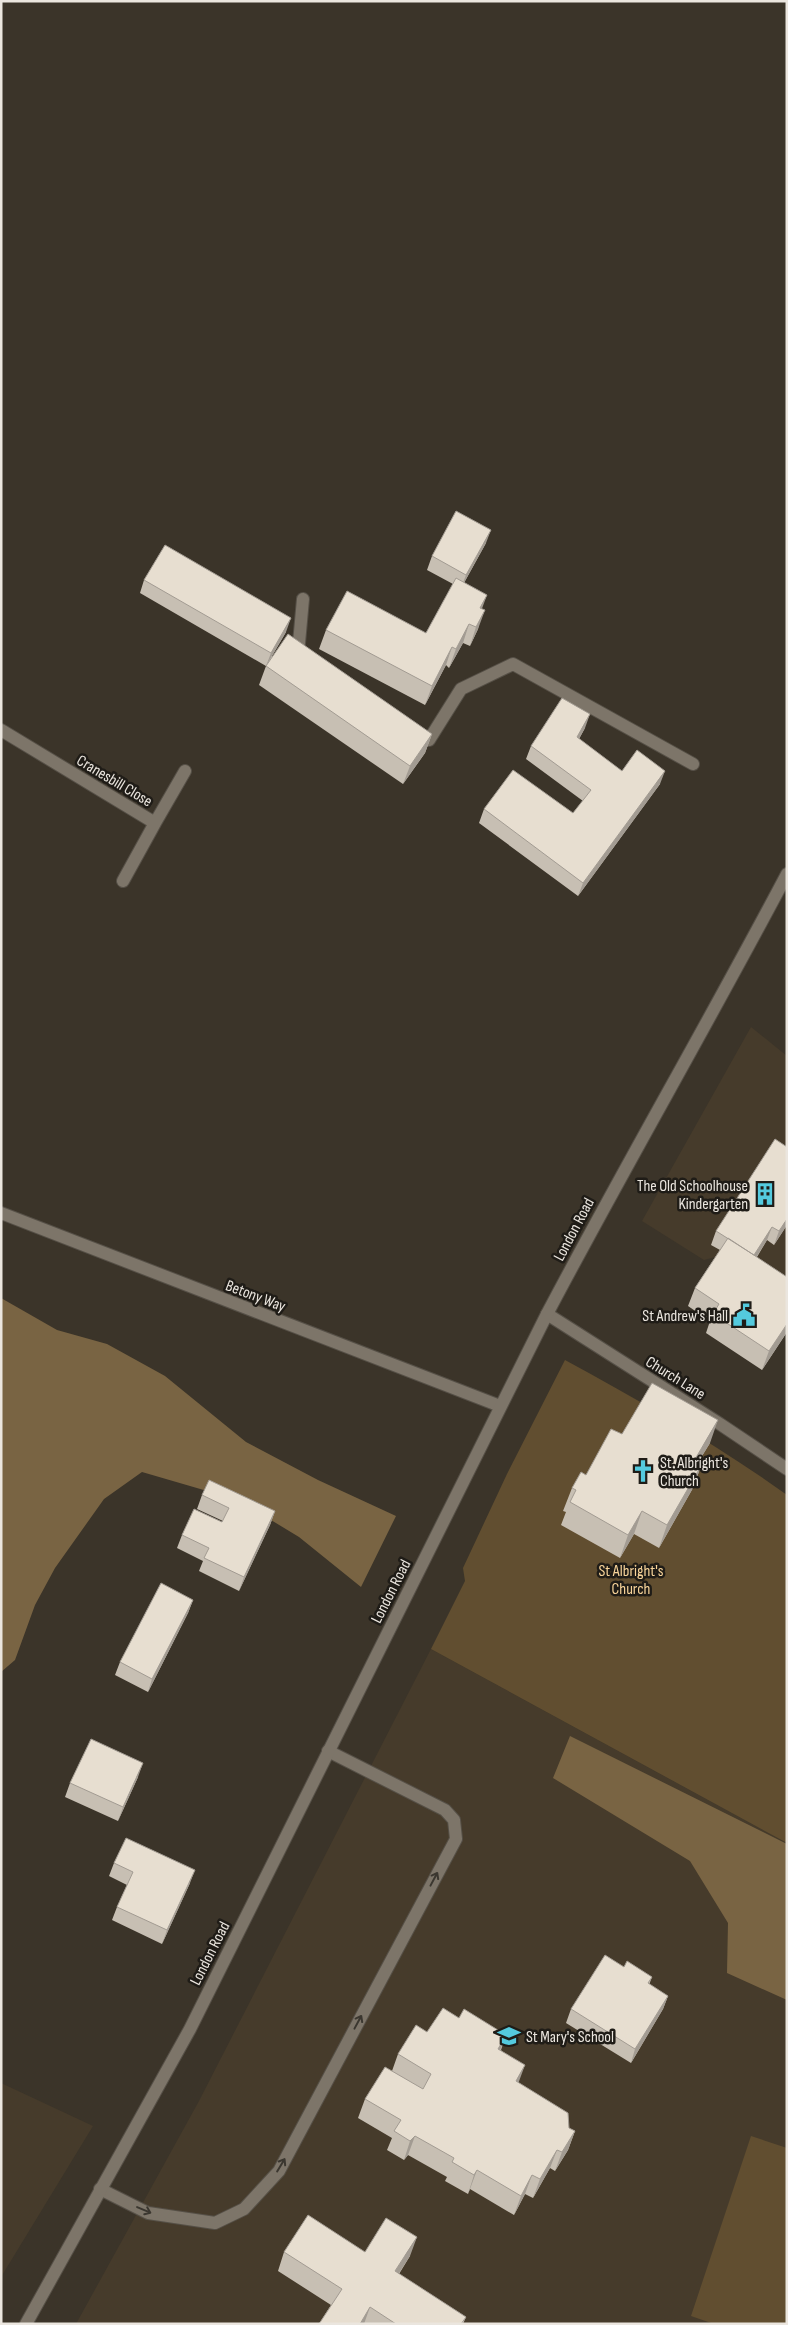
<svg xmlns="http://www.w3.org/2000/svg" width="788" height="2325" viewBox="0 0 788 2325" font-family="'Sofia Sans Condensed',sans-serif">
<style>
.built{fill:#463b2b}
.green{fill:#614e30}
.forest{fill:#796443}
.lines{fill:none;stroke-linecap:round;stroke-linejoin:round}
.lane-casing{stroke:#565047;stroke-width:14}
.street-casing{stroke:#565047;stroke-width:14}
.secondary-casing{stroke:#565047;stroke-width:14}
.lane{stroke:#7d7569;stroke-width:12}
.street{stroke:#7d7569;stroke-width:12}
.secondary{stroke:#7d7569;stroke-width:12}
.wall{fill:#c7bfb3}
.shaded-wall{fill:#a29b92}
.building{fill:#e7ded0;stroke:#a29b92}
.oneway{stroke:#3b3730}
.labels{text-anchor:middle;stroke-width:5;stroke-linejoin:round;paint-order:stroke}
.street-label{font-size:16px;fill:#ebe6df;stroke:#1f1c17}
.poi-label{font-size:16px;fill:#ebe6df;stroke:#1f1c17;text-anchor:end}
.park-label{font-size:16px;fill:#f8d49a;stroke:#1f1c17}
</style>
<rect width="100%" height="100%" fill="#3b3429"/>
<!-- built -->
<path class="built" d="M751 1027 787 1056V1299L719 1256 704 1260 642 1221Z
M431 1649 787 1843V2324H76L199 2101Z
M1 2083 93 2126 1 2277Z"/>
<!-- green -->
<path class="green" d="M565 1360C642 1402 716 1444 787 1495V1843L431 1649 465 1581 463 1568 507 1474Z
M751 2136 787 2148V2324H714L691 2316Z"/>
<!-- forest -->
<path class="forest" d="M1 1298 57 1330 107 1344 165 1376 246 1442 318 1480 396 1516 361 1587 299 1537 238 1500 142 1472 104 1499 55 1568 35 1605 15 1660 1 1672Z
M570 1736 787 1844V2000L727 1973 728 1923 690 1861 553 1778Z"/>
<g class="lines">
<defs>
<path id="lane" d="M301 656 298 654 303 599
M420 734 429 740 461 689 513 664 693 764
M100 2189 148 2213 215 2223 244 2209 279 2171 456 1839 454 1820 445 1810 328 1751"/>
<path id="street" d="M1 730 155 823 123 881
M155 823 185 771
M1 1213 500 1406
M547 1314 720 1424 787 1469"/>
<path id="secondary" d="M26 2324 190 2029 547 1314C625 1166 709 1022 787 874"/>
</defs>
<!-- lane casing -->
<use href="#lane" class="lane-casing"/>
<!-- street casing -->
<use href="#street" class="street-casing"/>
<!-- secondary casing -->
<use href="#secondary" class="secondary-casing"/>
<!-- lane -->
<use href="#lane" class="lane"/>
<!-- street -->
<use href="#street" class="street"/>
<!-- secondary -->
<use href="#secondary" class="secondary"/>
</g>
<!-- wall -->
<path class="wall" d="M486 543 464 583 482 609 478 629 470 646 463 643 449 668 446 665 425 705 319 649 326 630 426 633 453 584 427 570 432 556Z
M144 580 286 632 272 656 432 734 425 753 403 784 259 685 266 666 140 593Z
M585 728 579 739 622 771 660 784 578 896 479 823 484 809 573 813 583 801 526 759 531 746Z
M787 1225 774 1245 767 1240 757 1257 787 1332 762 1370 706 1333 710 1321 688 1306 695 1288 720 1250 711 1245 716 1231Z
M710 1443 697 1464 701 1466 693 1488 659 1548 634 1534 620 1558 561 1525 566 1512 563 1511 572 1488 586 1475Z
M202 1495 275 1511 270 1525 239 1591 199 1571 203 1561 177 1548 182 1535 222 1522 223 1521 197 1509Z
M193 1600 188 1613 148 1692 115 1675 120 1662Z
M138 1777 118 1821 65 1797 70 1783Z
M114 1863 190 1883 162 1944 112 1920 117 1907 127 1885 109 1876Z
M624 1967 652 1977 649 1985 668 1996 663 2009 631 2063 566 2023 571 2009Z
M459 2018 506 2035 501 2050 519 2083 569 2128 575 2131 568 2150 555 2171 550 2168 533 2198 525 2194 514 2215 470 2189 468 2194 445 2181 447 2177 408 2155 404 2160 387 2150 392 2138 358 2118 365 2099 392 2071 398 2054 427 2032Z
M284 2252H365L410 2256 399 2274 466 2317 463 2324H319L331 2305 278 2271Z"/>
<!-- shaded-wall -->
<path class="shaded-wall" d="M491 530 486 543 461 588 466 575Z
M487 595 480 614 473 626 480 608Z
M485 610 478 629 470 646 476 627Z
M291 618 286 632 266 666 271 653Z
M469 624 463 643 449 668 456 649Z
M452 647 446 665 425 705 432 686Z
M590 714 585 728 572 751 577 737Z
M432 734 425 753 403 784 410 766Z
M665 771 660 784 578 896 583 883Z
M787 1219V1225L774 1245 779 1231Z
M772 1227 767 1240 749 1269 754 1255Z
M787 1324V1332L762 1370 769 1351Z
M718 1420 710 1443 685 1484 694 1461Z
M701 1466 693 1488 659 1548 667 1525Z
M275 1511 270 1525 239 1591 244 1577Z
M642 1511 634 1534 620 1558 628 1535Z
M193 1600 188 1613 148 1692 152 1679Z
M143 1763 138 1777 118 1821 123 1807Z
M195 1870 190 1883 162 1944 167 1930Z
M668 1996 663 2009 631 2063 635 2049Z
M506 2035 499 2053 498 2049Z
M525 2065 518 2084 516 2081Z
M575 2131 568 2150 555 2171 562 2152Z
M415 2136 408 2155 404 2160 410 2141Z
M557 2150 550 2168 533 2198 540 2179Z
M477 2170 470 2189 468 2194 474 2175Z
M532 2175 525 2194 514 2215 521 2196Z
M417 2237 410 2256 388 2290 395 2271Z
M370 2307 364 2324H360Z"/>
<!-- building -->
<path class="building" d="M456 511 491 530 466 575 432 556Z
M165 545 291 618 271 653 144 580Z
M456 578 487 595 480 608 485 610 476 627 469 624 456 649 452 647 432 686 326 630 347 591 426 633Z
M288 634 432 734 410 766 266 666Z
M562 698 590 714 577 737 622 771 637 750 665 771 583 883 484 809 513 770 573 813 591 790 531 746Z
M775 1139 787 1147V1219L779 1231 772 1227 754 1255 716 1231Z
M728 1238 787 1277V1324L769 1351 713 1314 719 1304 695 1288Z
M652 1383 718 1420 694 1461 701 1466 667 1525 642 1511 628 1535 570 1502 576 1490 572 1488 581 1472 586 1475 611 1429 622 1434Z
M209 1480 275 1511 244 1577 204 1558 209 1548 182 1535 194 1509 222 1522 229 1508 202 1495Z
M161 1583 193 1600 152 1679 120 1662Z
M91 1739 143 1763 123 1807 70 1783Z
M126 1838 195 1870 167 1930 117 1907 133 1872 114 1863Z
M605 1955 624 1967 627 1961 652 1977 648 1983 668 1996 635 2049 571 2009Z
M443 2008 459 2018 464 2009 506 2035 498 2049 525 2065 516 2081 568 2113 569 2128 575 2131 562 2152 557 2150 540 2179 532 2175 521 2196 477 2170 474 2175 452 2162 454 2158 415 2136 410 2141 394 2131 401 2120 365 2099 385 2067 423 2089 431 2074 398 2054 416 2025 427 2032Z
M308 2215 365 2252 386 2218 417 2237 395 2271 466 2317 461 2324H396L370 2307 360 2324H319L342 2289 284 2252Z"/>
<!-- one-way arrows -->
<defs><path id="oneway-shaft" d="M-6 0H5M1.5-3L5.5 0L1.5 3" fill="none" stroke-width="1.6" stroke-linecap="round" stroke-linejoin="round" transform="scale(1.25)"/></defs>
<g class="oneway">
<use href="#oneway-shaft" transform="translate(434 1879) rotate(-62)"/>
<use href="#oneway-shaft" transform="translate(358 2022) rotate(-62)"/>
<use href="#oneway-shaft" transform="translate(281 2165) rotate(-59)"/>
<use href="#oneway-shaft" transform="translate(144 2210) rotate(23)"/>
</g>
<!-- icons -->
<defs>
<symbol id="building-bare" viewBox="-9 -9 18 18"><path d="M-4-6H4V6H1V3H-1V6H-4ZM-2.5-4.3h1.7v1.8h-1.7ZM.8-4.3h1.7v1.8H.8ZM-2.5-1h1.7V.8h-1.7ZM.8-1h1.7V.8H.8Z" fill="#54cade" stroke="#1f1c17" stroke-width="2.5" paint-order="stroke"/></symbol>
<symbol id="civic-bare" viewBox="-9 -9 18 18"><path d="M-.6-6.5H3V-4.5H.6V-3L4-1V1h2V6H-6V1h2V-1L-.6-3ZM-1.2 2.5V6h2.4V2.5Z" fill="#54cade" stroke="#1f1c17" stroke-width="2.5" paint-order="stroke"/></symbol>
<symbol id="church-bare" viewBox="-9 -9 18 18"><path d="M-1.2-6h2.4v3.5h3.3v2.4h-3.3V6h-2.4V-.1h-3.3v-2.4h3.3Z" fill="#54cade" stroke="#1f1c17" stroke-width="2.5" paint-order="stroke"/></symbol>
<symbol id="school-bare" viewBox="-9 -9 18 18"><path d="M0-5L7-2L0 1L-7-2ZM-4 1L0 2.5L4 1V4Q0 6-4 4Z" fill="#54cade" stroke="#1f1c17" stroke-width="2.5" paint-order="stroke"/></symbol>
</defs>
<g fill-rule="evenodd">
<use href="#building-bare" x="749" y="1178" width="32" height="32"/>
<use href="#civic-bare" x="728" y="1299" width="32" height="32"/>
<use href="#church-bare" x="627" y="1455" width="32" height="32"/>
<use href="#school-bare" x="493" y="2020" width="32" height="32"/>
</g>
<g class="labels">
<!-- street labels -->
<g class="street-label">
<text transform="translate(115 780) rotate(31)" y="6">Cranesbill Close</text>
<text transform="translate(573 1229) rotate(-62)" y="6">London Road</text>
<text transform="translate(256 1295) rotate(21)" y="6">Betony Way</text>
<text transform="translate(676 1377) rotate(32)" y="6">Church Lane</text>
<text transform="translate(390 1591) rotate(-63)" y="6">London Road</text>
<text transform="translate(209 1953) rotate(-63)" y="6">London Road</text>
</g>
<!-- poi labels -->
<g class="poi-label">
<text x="748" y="1191">The Old Schoolhouse<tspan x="748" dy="18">Kindergarten</tspan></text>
<text x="728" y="1321">St Andrew's Hall</text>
<text x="660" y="1468" text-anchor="start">St. Albright's<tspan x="660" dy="18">Church</tspan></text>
<text x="526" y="2042" text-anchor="start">St Mary's School</text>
</g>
<!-- park labels -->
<g class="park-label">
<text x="631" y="1576">St Albright's<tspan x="631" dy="18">Church</tspan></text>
</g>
</g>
<!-- border -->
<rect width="788" height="2325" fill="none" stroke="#ebe6df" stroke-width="5"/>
</svg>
